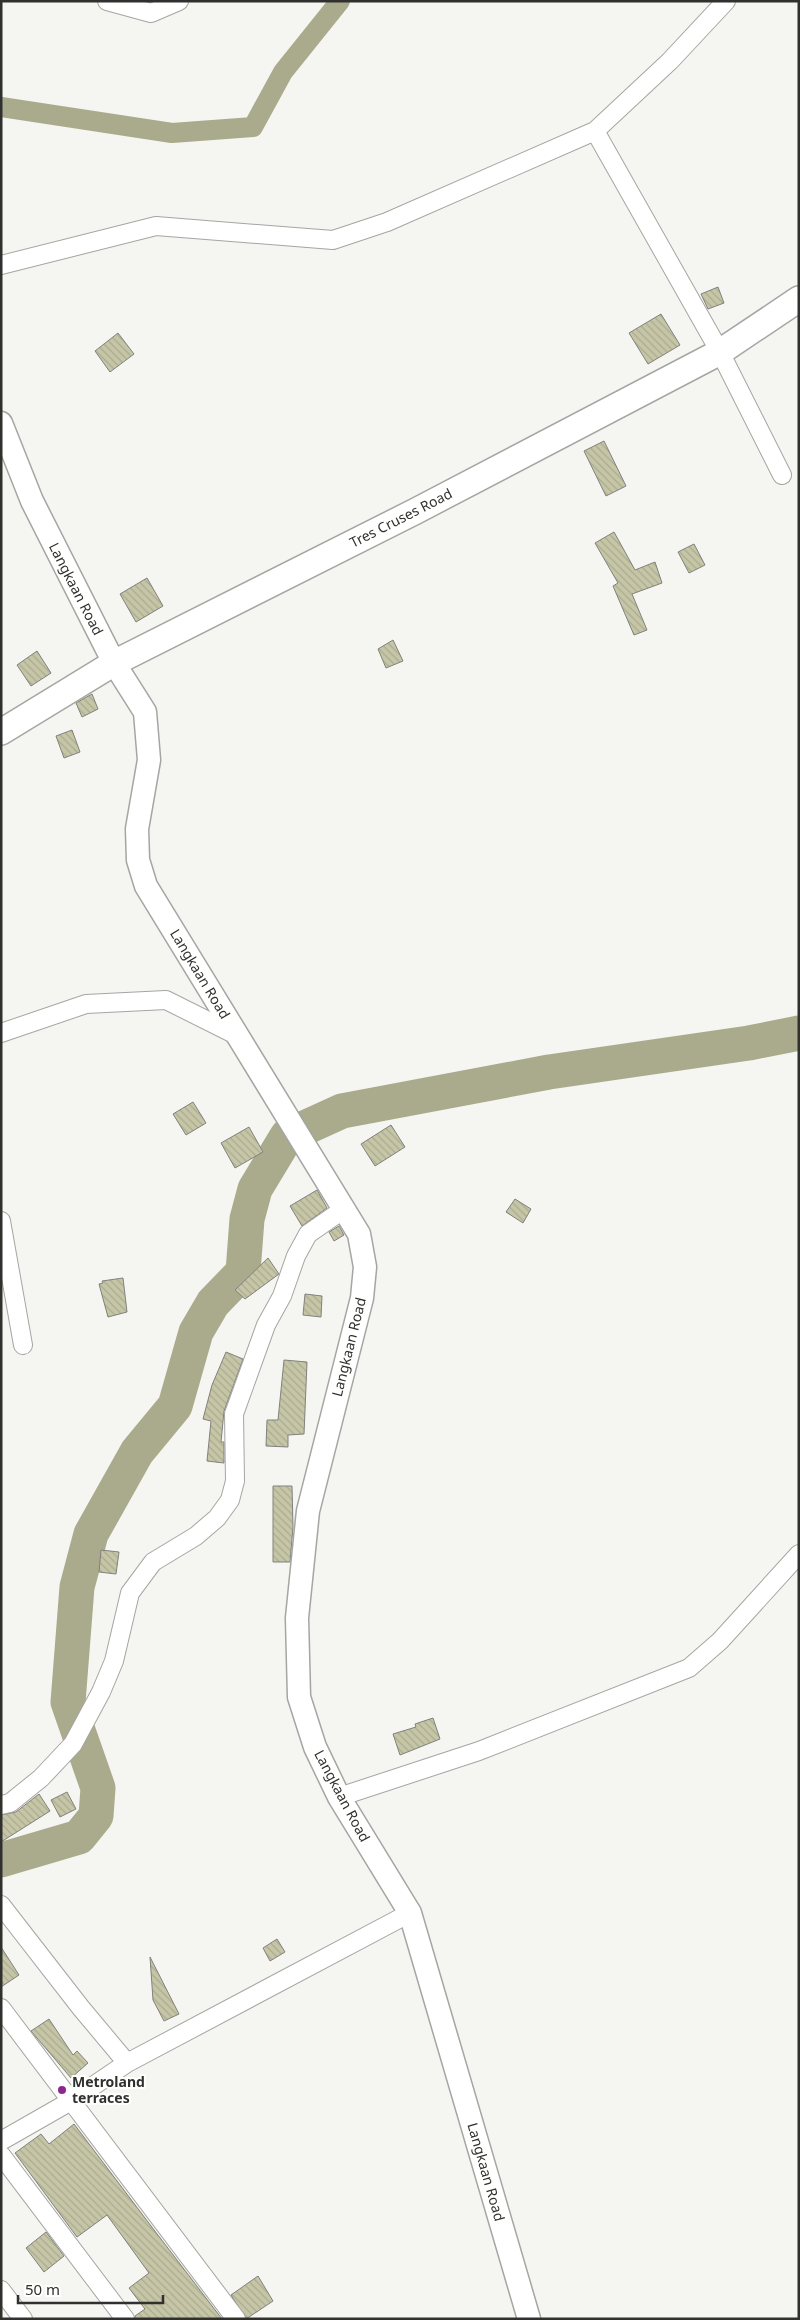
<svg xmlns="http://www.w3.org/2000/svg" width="800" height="2320" viewBox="0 0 800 2320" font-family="'Noto Sans',sans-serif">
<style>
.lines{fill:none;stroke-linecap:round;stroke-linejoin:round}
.canal{stroke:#aaaa8c;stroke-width:20}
.river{stroke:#aaaa8c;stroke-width:35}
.building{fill:url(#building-back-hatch);stroke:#81817e}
.minor-casing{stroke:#a5a5a2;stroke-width:20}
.tertiary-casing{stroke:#a5a5a2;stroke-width:25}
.secondary-casing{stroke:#a5a5a2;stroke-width:28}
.minor{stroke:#fff;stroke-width:18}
.tertiary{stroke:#fff;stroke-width:22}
.secondary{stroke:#fff;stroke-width:25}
.poi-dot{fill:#8b2890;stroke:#fffffe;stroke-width:2}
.labels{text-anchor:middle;stroke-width:4;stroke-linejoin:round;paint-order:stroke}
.street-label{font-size:14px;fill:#30302f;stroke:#fffffe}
.poi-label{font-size:14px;font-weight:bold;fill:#30302f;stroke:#fffffe;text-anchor:start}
</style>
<defs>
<pattern id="building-back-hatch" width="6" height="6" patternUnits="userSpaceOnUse" patternTransform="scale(1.25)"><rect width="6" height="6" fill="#c6c6a7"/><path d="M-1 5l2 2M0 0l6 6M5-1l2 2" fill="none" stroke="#aaaa90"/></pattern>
</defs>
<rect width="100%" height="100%" fill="#f5f5f1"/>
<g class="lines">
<!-- canal -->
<path class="canal" d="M1 107 172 133 253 127 283 72 340 1"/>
<!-- river -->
<path class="river" d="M1 1860 79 1837 96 1816 98 1788 68 1702 77 1587 91 1534 137 1452 175 1406 196 1332 213 1303 243 1272 247 1219 255 1189 287 1136 342 1111 549 1072 749 1043 799 1033"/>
</g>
<!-- building -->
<path class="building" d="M718 287 724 303 708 309 701 294Z
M661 314 680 345 648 364 629 333Z
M118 333 134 354 110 372 95 351Z
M604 441 626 486 606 496 584 451Z
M614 532 635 570 655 562 662 583 632 594 647 630 634 635 613 586 618 583 595 543Z
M694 544 705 565 689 573 678 552Z
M147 578 163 606 136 622 120 594Z
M393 640 403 661 386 668 378 649Z
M37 651 51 673 31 686 17 665Z
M92 694 98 709 82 717 76 703Z
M72 730 80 752 64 758 56 736Z
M193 1102 206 1123 186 1135 173 1114Z
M391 1125 405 1147 375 1166 361 1144Z
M249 1127 263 1152 235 1168 221 1143Z
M317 1190 327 1208 302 1226 290 1206Z
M515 1199 531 1209 523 1223 506 1212Z
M339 1226 344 1235 334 1241 329 1232Z
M268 1258 279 1274 245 1299 235 1290Z
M123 1278 127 1312 108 1317 99 1284 103 1283 102 1281Z
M305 1294 322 1296 321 1317 303 1315Z
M226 1352 243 1359 224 1411 221 1442H224V1463L207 1461 211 1421 203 1419 212 1385Z
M284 1360 307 1362 304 1434 288 1435V1447L266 1446 267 1420H278Z
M273 1486H292L293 1527 290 1562H273Z
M101 1550 119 1552 116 1574 99 1572Z
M433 1718 440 1739 400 1755 393 1734 416 1727 415 1724Z
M67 1792 76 1809 60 1817 51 1800Z
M39 1794 50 1811 1 1842V1815L16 1812Z
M277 1939 285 1952 270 1961 263 1948Z
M1 1947 19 1975 1 1987Z
M150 1957 179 2014 164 2021 153 2000Z
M49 2019 73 2055 77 2051 88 2063 71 2078 31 2031Z
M74 2124 148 2222 222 2319H135V2316L145 2309 129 2288 149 2273 107 2215 77 2237 15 2153 41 2134 49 2144Z
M46 2232 64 2256 44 2272 26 2248Z
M258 2276 273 2301 246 2319 231 2295Z"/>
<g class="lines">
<defs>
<path id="minor" d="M107 1 151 13 179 1
M595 131 720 352 782 475
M1 265 156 226 333 240 387 222 595 131 670 61 726 1
M1 1033 86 1004 166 1000 238 1036
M1 1221 23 1345
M339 1797 479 1751 689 1668 720 1641 799 1554
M1 1805 10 1803 41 1778 73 1744 101 1692 114 1661 130 1593 153 1562 196 1536 217 1518 230 1500 235 1481 234 1414 266 1325 282 1296 296 1256 308 1234 344 1209
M1 1905 81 2008 127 2063
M1 2008 236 2319
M1 2141 71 2101 127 2063 410 1913
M1 2155 125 2319
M1 2290 23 2319"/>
<path id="tertiary" d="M1 423 32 501 114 663 145 712 149 760 137 829 138 860 146 886 359 1234 365 1267 362 1298 308 1511 297 1618 299 1697 315 1747 339 1797 410 1913 529 2319"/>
<path id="secondary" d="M1 732 114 663 416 511 720 352 799 299"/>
</defs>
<!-- minor casing -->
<use href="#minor" class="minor-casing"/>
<!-- tertiary casing -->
<use href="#tertiary" class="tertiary-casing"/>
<!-- secondary casing -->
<use href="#secondary" class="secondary-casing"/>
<!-- minor -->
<use href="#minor" class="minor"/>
<!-- tertiary -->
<use href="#tertiary" class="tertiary"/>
<!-- secondary -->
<use href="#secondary" class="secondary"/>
</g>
<!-- markers -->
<circle class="poi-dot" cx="62" cy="2090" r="5"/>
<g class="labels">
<!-- street labels -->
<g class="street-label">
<text transform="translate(401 518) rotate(-27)" y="5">Tres Cruses Road</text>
<text transform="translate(76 589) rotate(63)" y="5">Langkaan Road</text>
<text transform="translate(200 974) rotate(59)" y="5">Langkaan Road</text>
<text transform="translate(349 1347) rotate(-76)" y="5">Langkaan Road</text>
<text transform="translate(342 1796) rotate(62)" y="5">Langkaan Road</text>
<text transform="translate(486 2172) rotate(74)" y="5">Langkaan Road</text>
</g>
<!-- poi labels -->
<g class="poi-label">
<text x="72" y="2087">Metroland<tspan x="72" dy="16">terraces</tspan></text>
</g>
</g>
<!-- border -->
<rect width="800" height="2320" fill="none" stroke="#30302f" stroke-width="5"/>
<!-- scale -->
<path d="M18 2295v8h145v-8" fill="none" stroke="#30302f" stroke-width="2.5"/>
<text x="25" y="2295" font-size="15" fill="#30302f" stroke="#fffffe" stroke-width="4" paint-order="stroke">50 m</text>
</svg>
